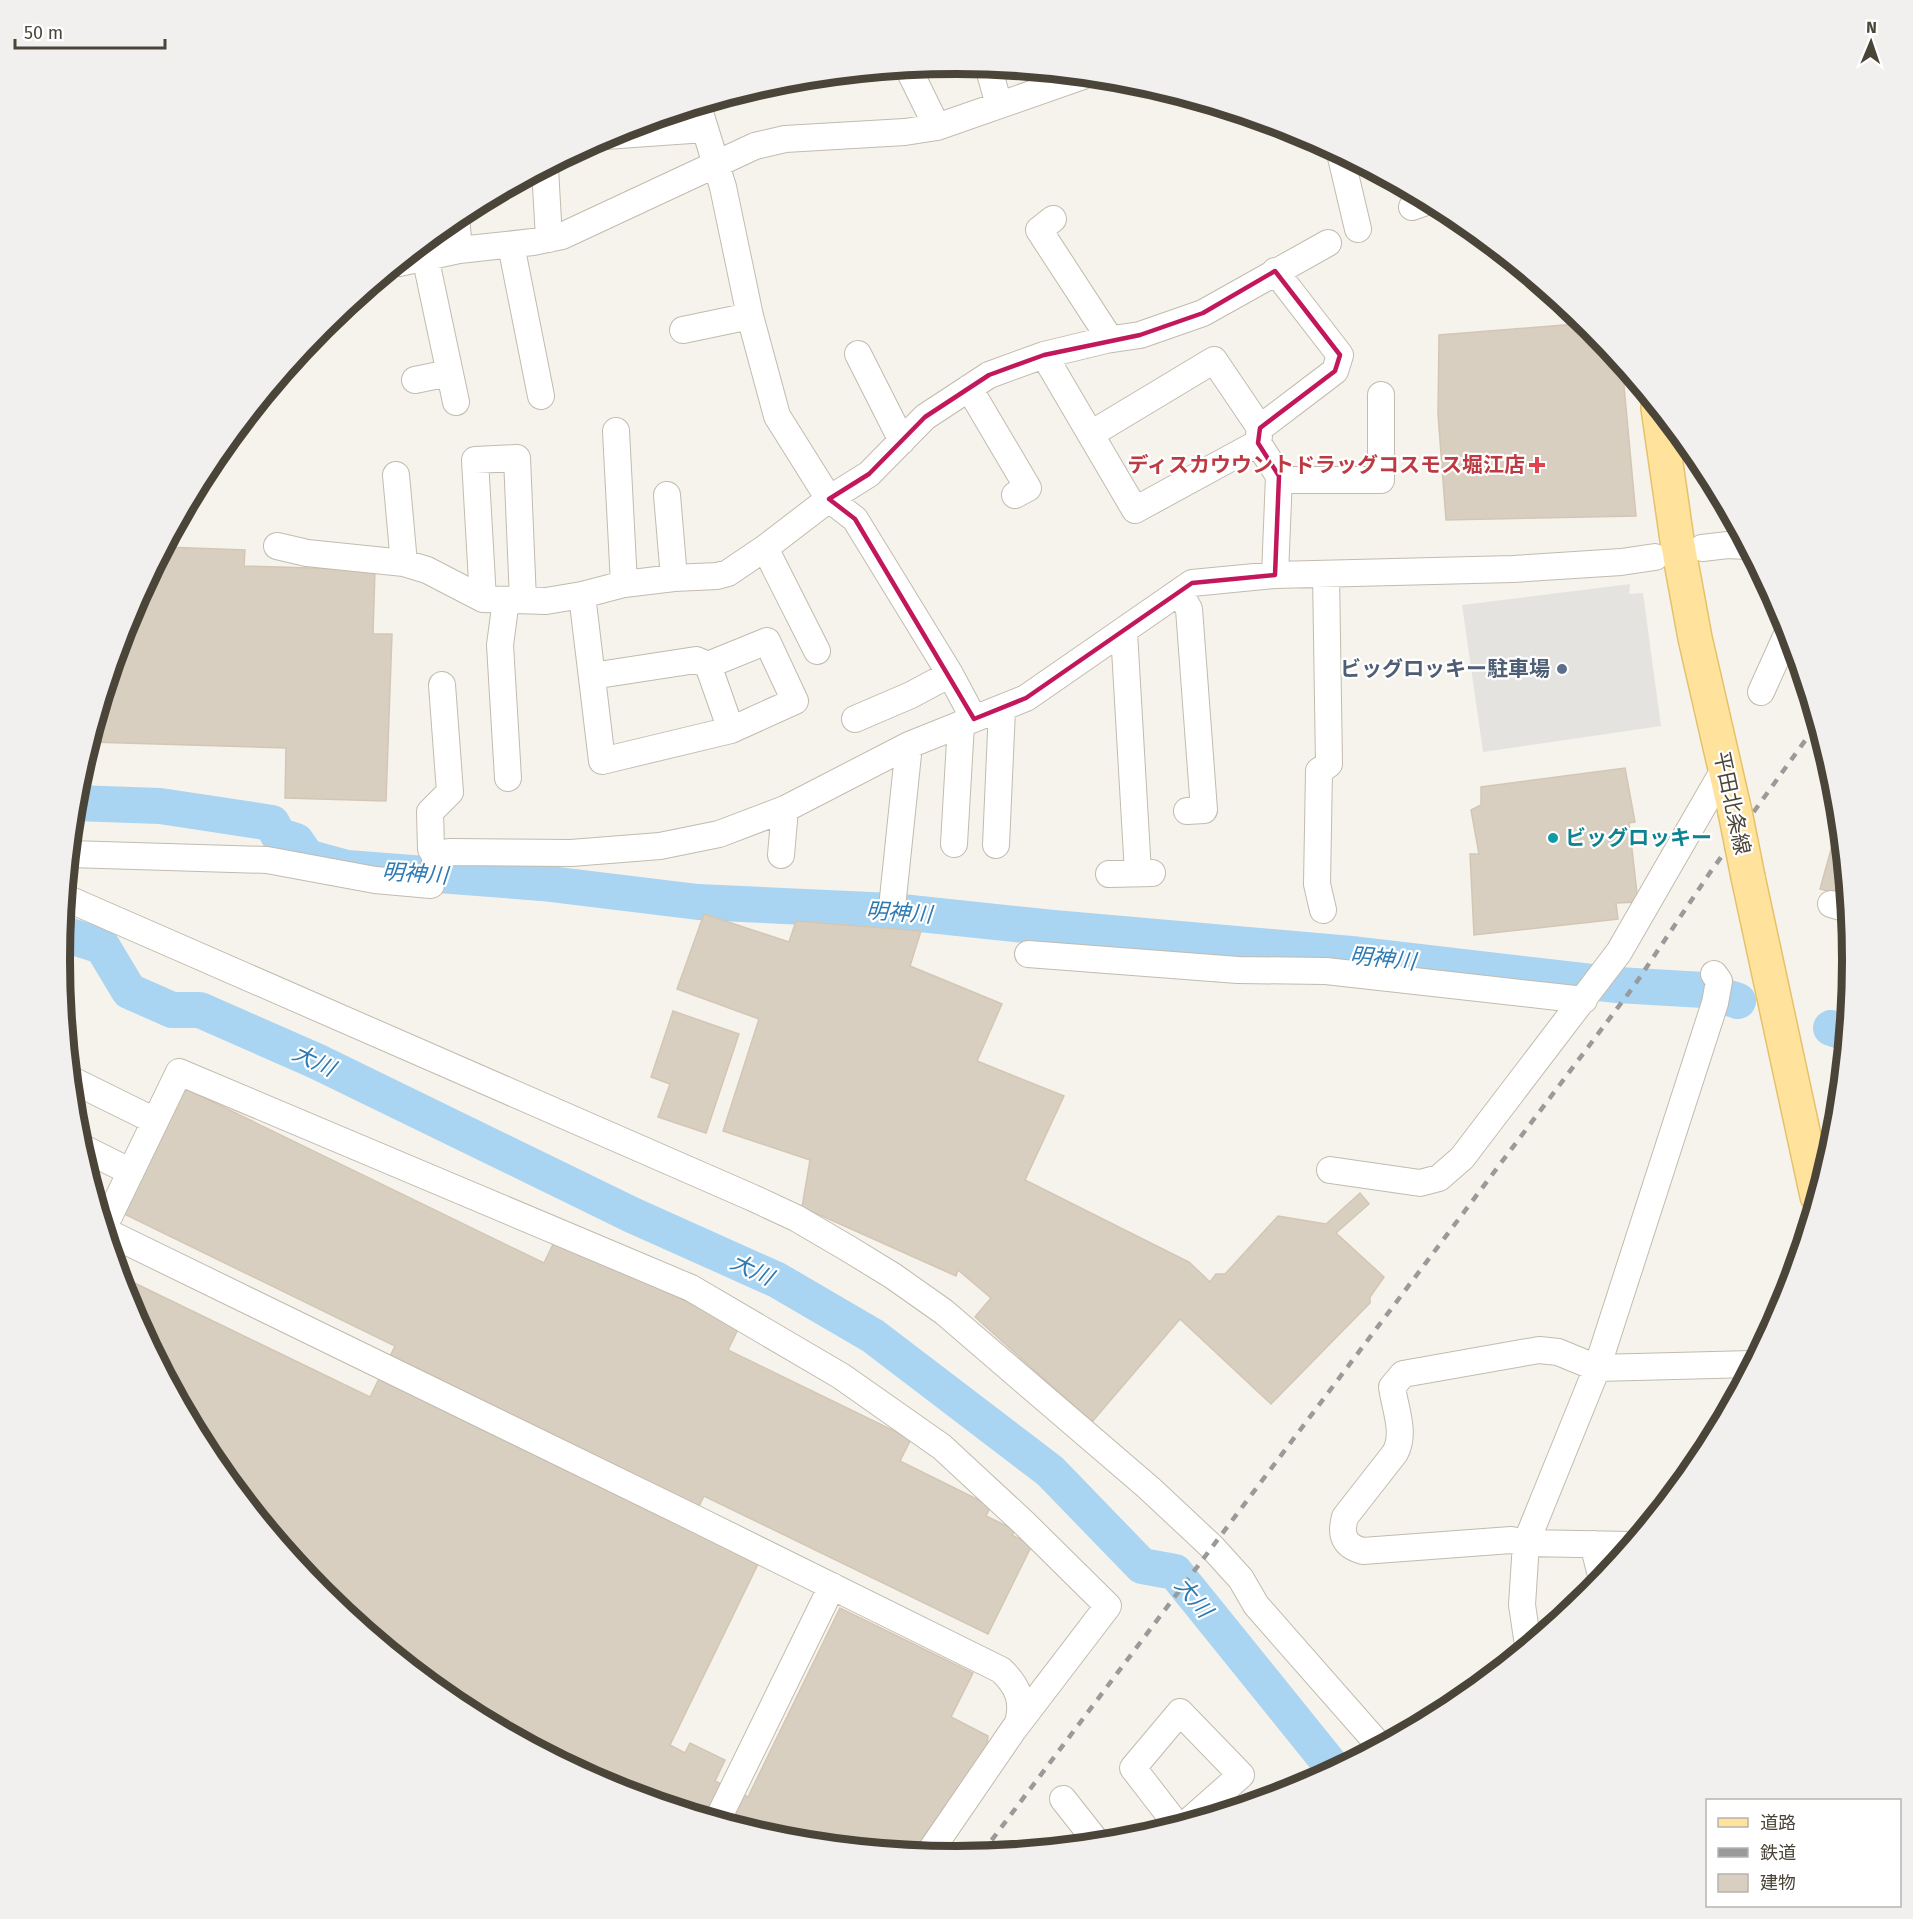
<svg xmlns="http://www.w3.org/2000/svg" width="1913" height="1919" viewBox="0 0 1913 1919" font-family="'Fira Sans','Noto Sans JP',sans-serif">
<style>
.parking{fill:#e5e3e0}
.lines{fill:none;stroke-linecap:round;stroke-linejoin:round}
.river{stroke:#a9d4f2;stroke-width:36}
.building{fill:#d8cfc1;stroke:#d3c7b4;stroke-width:1.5}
.minor-casing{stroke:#c2bbae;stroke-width:28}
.major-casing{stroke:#e6c16a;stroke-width:36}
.minor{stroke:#fff;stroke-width:26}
.major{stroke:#ffe39c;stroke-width:33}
.rail{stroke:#9a9a9a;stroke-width:4.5;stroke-dasharray:8 8;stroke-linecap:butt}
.major-bridge-casing{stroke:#e6c16a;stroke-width:36;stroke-linecap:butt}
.major-bridge{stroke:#ffe39c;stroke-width:33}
.marked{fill:none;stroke:#c2185b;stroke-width:4.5;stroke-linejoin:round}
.health-dot{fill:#e0444e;stroke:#fff;stroke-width:2}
.service-dot{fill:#5c6f8a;stroke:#fff;stroke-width:2}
.culture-dot{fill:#0f9aa8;stroke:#fff;stroke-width:2}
.labels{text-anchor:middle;stroke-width:4.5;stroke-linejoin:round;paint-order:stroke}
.health-label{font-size:21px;font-weight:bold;fill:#be3a42;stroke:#fff;text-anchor:end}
.service-label{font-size:21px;font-weight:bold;fill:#4e5e75;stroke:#fff;text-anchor:end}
.street-label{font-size:21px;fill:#4b4439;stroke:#fff}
.culture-label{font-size:21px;font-weight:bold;fill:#0d838f;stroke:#fff;text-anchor:start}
.water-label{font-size:22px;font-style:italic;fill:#2e7ab2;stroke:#fff}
.rim{fill:none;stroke:#4b4439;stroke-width:8}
</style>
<rect width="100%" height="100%" fill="#f6f3ec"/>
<!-- parking -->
<path class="parking" d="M1630 584 1629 594 1643 593 1661 726 1483 752 1462 605Z"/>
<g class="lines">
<!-- river -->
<path class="river" d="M75 803 160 806 272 823 278 835 296 841 307 857 347 868 542 883 698 902 892 911 1053 928 1351 954 1617 985 1704 990 1738 1001
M62 938 70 936 102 946 129 991 172 1010H200L316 1061 632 1215 777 1280 873 1336 1050 1471 1142 1566 1175 1572 1334 1769
M1831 1028 1846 1033"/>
</g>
<!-- building -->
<path class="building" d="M1588 323 1622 364 1636 516 1446 520 1438 414 1439 335Z
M165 547 245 550 244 566 375 570 373 634H392L386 801 285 798 286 748 90 742 128 616Z
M1625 768 1635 822 1629 823 1638 902 1616 903 1618 919 1474 935 1470 854H1479L1471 810 1481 805V787Z
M1839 821 1847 896 1820 889Z
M704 914 789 942 796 921 921 931 910 966 1002 1004 977 1061 1064 1096 1025 1180 1189 1262 1210 1282 1216 1274H1225L1278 1216 1326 1224 1360 1193 1369 1204 1336 1233 1384 1277 1370 1297V1303L1271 1404 1180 1319 1092 1422 975 1317 991 1298 958 1270 956 1276 802 1207 810 1160 723 1131 759 1019 677 989Z
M673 1011 739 1034 706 1133 658 1117 670 1084 651 1077Z
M180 1086 544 1263 556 1238 739 1327 728 1350 911 1439 900 1461 991 1506 986 1516 1015 1530 1012 1535 1032 1545 988 1634 704 1496 688 1529 758 1564 670 1745 685 1753 690 1743 725 1760 715 1781 748 1797 840 1608 973 1673 951 1717 988 1736 987 1746 913 1852 781 1839 613 1788 458 1705 322 1593 211 1457 128 1302 120 1276 370 1397 395 1346 118 1211Z"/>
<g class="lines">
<defs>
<path id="minor" d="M988 66 999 105
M908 68 937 127
M698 106 723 187 750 316 777 416 829 499 855 519 950 674 974 719
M605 136 705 129
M1340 153 1358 229
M545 168 549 239
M1412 207 1429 201
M456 216 459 250
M1053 219 1039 230 1110 339
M511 245 541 396
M425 256 456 402
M399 263 459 250 533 242 562 236 755 146 785 139 905 132 937 127 1083 76
M683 330 750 316
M858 354 902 441
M1044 355 1135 510 1258 443 1279 476 1275 575
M415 380 449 373
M969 388 1028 488 1015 495
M1260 428 1335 371 1340 355 1275 271
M616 431 624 584
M1091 434 1214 360 1260 428 1258 443
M396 475 404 563
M1279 476 1291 480H1381V395
M667 495 674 578
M277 546 307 553 404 563 427 570 483 599 546 601 582 595 624 584 674 578 717 576 728 573 765 548 829 499 869 474 925 417 989 375 1044 355 1106 340 1140 335 1203 313 1328 243
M765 548 817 651
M1702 548 1728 545 1747 546
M1179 592 1189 609 1204 810 1187 811
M582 595 602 761 731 730 708 665 696 660 592 676
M483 599 475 460 517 458 523 600
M506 600 500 645 508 778
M1124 632 1138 873
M708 665 767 641 795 701 731 730
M1761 692 1789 630
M855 719 911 695 950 674
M954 844 961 724
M996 845 1002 709
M70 854 267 860 375 880 431 885 436 857 449 852 571 853 660 846 719 834 785 809 909 745 1026 698 1192 583 1275 575 1513 569 1621 562 1655 557
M781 855 785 809
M436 857 431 849 430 812 450 792 442 685
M1109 874 1152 873
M66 898 753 1198 796 1218 849 1249 893 1276 944 1312 1149 1488 1212 1547 1241 1579 1256 1605 1379 1745
M893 898 909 745
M1831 904 1848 909
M1323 910 1317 884 1319 771 1329 764 1326 574
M1028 954 1238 970 1326 971 1584 1000
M72 1080 155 1121
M81 1147 131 1172
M1330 1170 1420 1183 1439 1178 1462 1158 1619 952 1725 768
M105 1225 179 1072 691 1288 841 1376 942 1447 1023 1522 1108 1606 1014 1729
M107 1232 694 1518 1001 1670C1018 1686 1024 1701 1018 1723L929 1853
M1593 1544 1602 1579
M1630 1545 1526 1543 1511 1540 1363 1551C1344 1546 1340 1535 1345 1517L1395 1453C1406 1433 1395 1409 1392 1387L1403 1374 1539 1350 1558 1352 1597 1368 1715 1003 1719 981 1714 974
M1528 1645 1522 1605 1526 1543 1597 1368 1752 1364
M1063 1799 1097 1842
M718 1819 832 1586
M1177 1825 1133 1768 1180 1712 1241 1775 1189 1821"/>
<path id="major" d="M1658 408 1677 540 1695 638 1735 812
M1748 877 1817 1196"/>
</defs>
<!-- minor casing -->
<use href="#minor" class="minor-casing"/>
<!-- major casing -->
<use href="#major" class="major-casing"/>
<!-- minor -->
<use href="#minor" class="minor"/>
<!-- major -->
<use href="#major" class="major"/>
<!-- rail -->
<path class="rail" d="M982 1853 1634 986 1709 874 1817 724"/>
<defs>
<path id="major-bridge" d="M1735 812 1748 877"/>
</defs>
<!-- major-bridge casing -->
<use href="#major-bridge" class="major-bridge-casing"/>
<!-- major-bridge -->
<use href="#major-bridge" class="major-bridge"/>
</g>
<!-- marked area -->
<path class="marked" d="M1275 271 1340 355 1335 371 1260 428 1258 443 1279 476 1275 575 1192 583 1026 698 974 719 855 519 829 499 869 474 925 417 989 375 1044 355 1140 335 1203 313Z"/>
<!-- markers -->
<path class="health-dot" d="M1534 456h6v6h6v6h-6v6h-6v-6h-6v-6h6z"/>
<circle class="service-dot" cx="1562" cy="669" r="6"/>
<circle class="culture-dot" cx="1553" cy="838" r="6"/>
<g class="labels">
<!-- health labels -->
<g class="health-label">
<text x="1525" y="472">ディスカウウントドラッグコスモス堀江店</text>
</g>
<!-- service labels -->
<g class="service-label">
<text x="1550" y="676">ビッグロッキー駐車場</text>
</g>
<!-- street labels -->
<g class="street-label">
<text transform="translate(1732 803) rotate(78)" y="7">平田北条線</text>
</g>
<!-- culture labels -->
<g class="culture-label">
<text x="1565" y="845">ビッグロッキー</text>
</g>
<!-- water labels -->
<g class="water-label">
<text transform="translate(415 873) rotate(4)" y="8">明神川</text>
<text transform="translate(899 912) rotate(4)" y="8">明神川</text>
<text transform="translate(1383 958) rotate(6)" y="8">明神川</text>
<text transform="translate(314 1060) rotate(25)" y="8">大川</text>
<text transform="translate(752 1269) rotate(25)" y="8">大川</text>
<text transform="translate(1194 1597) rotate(50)" y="8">大川</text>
</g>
</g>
<!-- crop -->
<path d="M0 0H1913V1919H0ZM70 960a886 886 0 1 1 1772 0a886 886 0 1 1-1772 0Z" fill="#f1f0ef" fill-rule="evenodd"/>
<path class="rim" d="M70 960a886 886 0 1 1 1772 0a886 886 0 1 1-1772 0Z"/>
<!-- legend -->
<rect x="1706" y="1799" width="195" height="108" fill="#ffffff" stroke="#b7b4b0" stroke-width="1.5"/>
<rect x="1718" y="1818" width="30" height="9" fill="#ffe39c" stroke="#b7b4b0" stroke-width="1.5"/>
<text x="1760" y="1829" font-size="18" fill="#4b4439">道路</text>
<rect x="1718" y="1848" width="30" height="9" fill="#9a9a9a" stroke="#b7b4b0" stroke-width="1.5"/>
<text x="1760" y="1859" font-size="18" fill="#4b4439">鉄道</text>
<rect x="1718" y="1874" width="30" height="18" fill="#d8cfc1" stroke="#b7b4b0" stroke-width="1.5"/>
<text x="1760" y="1889" font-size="18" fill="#4b4439">建物</text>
<!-- north arrow -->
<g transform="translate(1871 42) rotate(2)" stroke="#ffffff" stroke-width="4.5" paint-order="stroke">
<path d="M0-4.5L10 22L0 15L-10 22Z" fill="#4b4439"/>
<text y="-9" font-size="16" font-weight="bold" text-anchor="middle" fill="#4b4439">N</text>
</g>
<!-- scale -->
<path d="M15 39v9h150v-9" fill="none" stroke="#4b4439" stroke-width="3"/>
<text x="24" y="39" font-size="18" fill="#4b4439" stroke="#ffffff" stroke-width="4.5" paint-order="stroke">50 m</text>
</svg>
